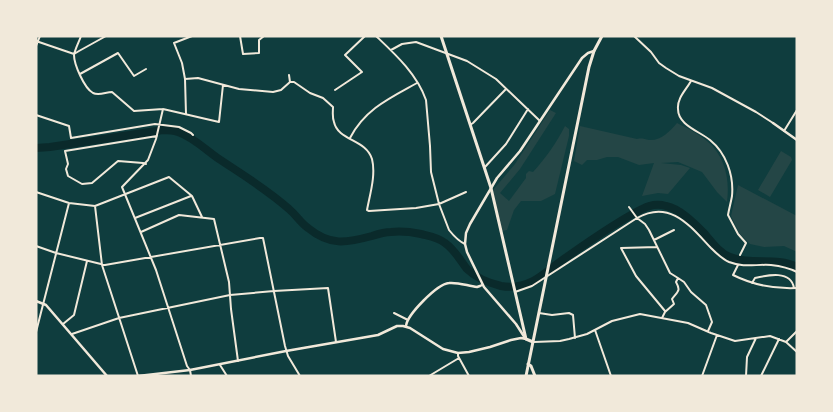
<svg xmlns="http://www.w3.org/2000/svg" width="833" height="412" viewBox="0 0 833 412" font-family="'Roboto Condensed',sans-serif">
<style>
.green{fill:#244646}
.lines{fill:none;stroke-linecap:round;stroke-linejoin:round}
.river{stroke:#0a2a2b;stroke-width:8}
.pedestrian{stroke:#f1e9da;stroke-width:2}
.minor{stroke:#f1e9da;stroke-width:2}
.tertiary{stroke:#f1e9da;stroke-width:2.5}
.secondary{stroke:#f1e9da;stroke-width:3}
.primary{stroke:#f1e9da;stroke-width:3}
</style>
<rect width="100%" height="100%" fill="#0f3d3e"/>
<!-- green -->
<path class="green" d="M550 110 556 113 520 169 500 193 509 201 526 178V174L529 171 533 172C545 159 557 142 565 126L569 129V136L555 194 541 201H521L514 210 507 230 502 231 493 190 515 164Z
M677 123C687 128 699 134 707 141 725 156 730 179 727 202L717 192 702 172 678 162 661 163 681 165 690 168 668 194 658 193 642 196 654 163 639 165 618 157H607L597 160H587L582 165 574 161 580 126 637 139C642 138 644 139 649 140 661 141 670 131 677 123Z
M781 151 791 157 792 160 770 197 758 190Z
M738 185 797 216V252L784 246 764 247 750 244 739 233 731 216Z"/>
<g class="lines">
<!-- river -->
<path class="river" d="M36 148 50 147 163 130C168 130 173 130 178 132 193 137 206 150 219 159 243 175 268 190 289 209 296 215 301 223 308 228 330 246 346 243 372 236 378 234 384 232 391 232 400 231 411 232 421 234 429 236 438 237 445 243 455 250 460 260 467 269 476 278 489 283 501 286 512 288 523 286 533 281 543 276 552 267 561 261 584 245 606 229 631 215 642 209 652 202 666 206 680 209 693 222 703 232 711 241 719 253 730 257 752 266 775 256 797 267"/>
<!-- pedestrian -->
<path class="pedestrian" d="M289 75 290 82"/>
<!-- minor -->
<path class="minor" d="M81 36C79 42 75 49 74 55 74 64 84 88 93 93 99 96 106 92 112 92L134 111 163 109 219 122 223 85
M240 36 243 54 259 53V40L264 36
M376 36C395 54 417 74 426 100L430 146 431 172 439 204 449 230C453 235 458 241 465 244
M634 36 651 52 659 63 666 68 679 76 712 88 756 112 773 123
M36 41 74 54 79 51 106 36
M36 46 40 36
M391 50 402 44 416 42 467 61 496 79 540 121
M80 74 118 53 134 76 146 69
M185 79 198 78 239 89 273 92 281 90 290 82H294L310 93 323 98 333 107C333 112 332 117 334 122 338 141 366 139 372 159 376 175 370 194 367 210L369 211 416 208 439 204 466 192
M691 81C686 90 677 98 678 109 678 125 699 131 710 140 726 153 734 175 732 196 731 202 729 209 728 215L738 234 746 243 740 255
M335 90 362 72 345 55 365 36
M163 109 156 139 148 160 122 187 156 270 187 366 190 370 191 376
M186 114 185 79 182 63 174 43 192 36
M36 115 69 126 71 138 155 124 179 127 191 133 193 135
M470 125 473 123 506 89
M784 131 797 110
M350 138C365 109 390 98 417 83
M146 164 143 163 118 161 92 183 82 184 68 176 66 169 68 164 65 151 157 136
M485 167 506 144 528 109
M36 192 69 203 95 206 169 177 192 196 202 217
M95 206 102 265 138 376
M629 207 637 218 645 224 649 230 670 273 678 278 676 282C681 291 678 291 672 299L674 304 665 312 662 318
M135 218 191 196
M141 232 179 215 214 219 229 282 231 309 238 361
M654 240 674 230
M36 246 56 253 105 265 260 238H263L285 346 288 356 300 376
M657 247 621 248 636 276 665 311
M738 265 733 275C753 285 775 289 797 288
M678 278 684 282 691 292 706 305 712 322 708 331
M752 283 755 278C768 275 791 270 794 288
M515 292 532 286 637 218C670 199 690 226 711 248 716 253 722 259 729 262 745 268 755 264 771 265 780 266 789 268 797 272
M394 313 408 320
M539 313 552 315 569 313 573 315 575 338
M63 324 74 315 87 261
M595 330 611 376
M36 332 69 203
M72 334 119 318 230 295 274 291 328 288 336 342
M534 342 560 341 569 339 587 334 612 321 640 314 688 323 711 333 735 341 770 336 786 342 797 352
M786 342 797 331
M458 354V356L469 376
M220 365 227 376
M429 376 459 358
M702 376 717 335
M746 376 747 357 756 338
M761 376 779 339"/>
<!-- tertiary -->
<path class="tertiary" d="M773 123 797 140
M36 301 46 305 107 376
M406 326C407 315 437 284 449 283 458 282 468 286 477 287L480 286 482 285
M525 338 516 324 484 287 467 252 465 244 466 233 470 224 497 178 520 151 582 58 588 53 594 51
M138 376 190 370 286 351 378 335 397 326H403L410 328 443 349 458 353 469 352 490 347 511 340 521 338 526 339"/>
<!-- secondary -->
<path class="secondary" d="M441 36 491 188 526 339 533 342
M528 364 531 366 535 376"/>
<!-- primary -->
<path class="primary" d="M526 376 589 67 594 51 602 36"/>
</g>
<!-- border -->
<rect width="833" height="412" fill="none" stroke="#f1e9da" stroke-width="75"/>
</svg>
